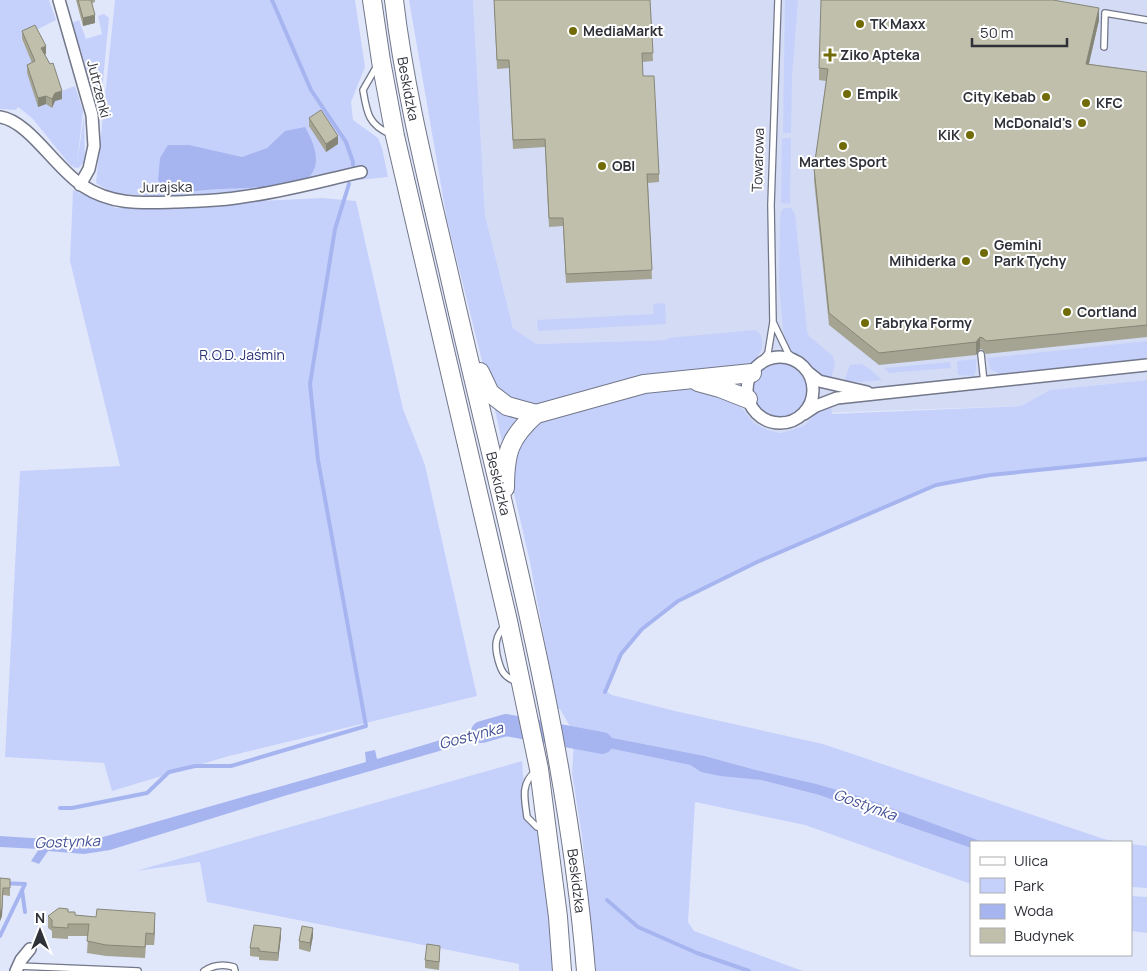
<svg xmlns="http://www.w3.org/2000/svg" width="1147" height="971" viewBox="0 0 1147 971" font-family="Manrope,sans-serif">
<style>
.built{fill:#d3dbf5}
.green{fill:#c6d1fb}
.water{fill:#a6b5f0}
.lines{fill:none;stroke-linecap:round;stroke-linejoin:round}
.stream{stroke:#a6b5f0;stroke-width:4}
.river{stroke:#a6b5f0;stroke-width:22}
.service-casing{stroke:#727789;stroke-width:8}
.minor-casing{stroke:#727789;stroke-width:14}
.primary-casing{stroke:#727789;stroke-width:20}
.service{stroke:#fff;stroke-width:5.5}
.minor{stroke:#fff;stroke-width:11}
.primary{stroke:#fff;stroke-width:18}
.wall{fill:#a5a493}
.shaded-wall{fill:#868678}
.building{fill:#c0bfab;stroke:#868678}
.poi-dot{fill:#706b06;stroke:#fff;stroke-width:2}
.labels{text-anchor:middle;stroke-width:4;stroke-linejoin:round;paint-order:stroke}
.poi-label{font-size:14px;font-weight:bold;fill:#2f3139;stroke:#fff;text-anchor:start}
.street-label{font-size:14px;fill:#2f3139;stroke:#fff}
.park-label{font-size:14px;fill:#273074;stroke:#fff}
.water-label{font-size:15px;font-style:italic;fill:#435197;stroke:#fff}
</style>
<rect width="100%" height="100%" fill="#e1e7fb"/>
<!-- built -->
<path class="built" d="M473 0H1147V380L1050 390 1021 406 816 413 805 425 792 430 780 433 768 430 754 423 737 402 710 392 685 389 669 359 667 340 536 344 513 328 485 215Z"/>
<!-- green -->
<path class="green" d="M0 0H49L56 20 21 38 31 60 35 59 54 101 59 92 75 86 83 111 77 164 84 115 85 162 78 168 72 167 75 165 71 166 32 118 18 107 16 110 0 109Z
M115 0H355L365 67 351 102 353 120 378 138 382 148 388 177 239 192 161 197 112 193 96 183Z
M409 0H473L485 215 513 328 536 344 667 340 668 338 755 330C770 339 759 357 750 366L533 407 504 400 483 365 447 220Z
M785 0H798L792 77 791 133H783Z
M104 14 109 18 100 112 72 23 79 20 86 39 102 34 98 16Z
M782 138H791L790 204 781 203Z
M73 190 116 208 322 198 356 201 403 409 425 465 477 696 229 756 112 791 104 763 5 757 20 471 120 466 70 261Z
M784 208H791L795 214 807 331 809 336 833 356 835 364 831 379 817 373 802 358 792 352 786 344 783 329 779 284 780 220 781 211Z
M665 303 666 324 538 331 537 320 654 314 653 304Z
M1147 341V360L999 374 990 369 988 358Z
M976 359V370L974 376 958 375 957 361Z
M950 362 951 368 889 373 884 368Z
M861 364 870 369 882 380 861 382 844 381 850 365Z
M752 392a28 28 0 1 1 56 0a28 28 0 1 1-56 0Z
M1147 380V458L990 475 936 485 797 545 678 601 642 629 621 654 605 691 612 695 675 711 823 744 1104 839 1118 842H983L756 770 705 756 572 730 560 709H557L530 562 510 476 520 438 529 428 545 419 632 393 676 386 685 389 710 392 737 402 754 423 768 430 780 433 792 430 805 425 818 411 831 406 832 414 1021 406 1050 390Z
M494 406 526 418 503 446Z
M574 741 690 765 701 772 761 780 819 795 971 848V884L805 825 695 802 688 922 694 931 803 971H596L582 836 572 773Z
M522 761 527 822 538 832 549 917 553 971H519V964L207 902 200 862 136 871Z
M1131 844 1147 846V888L1131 887Z
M1131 896 1147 897V933L1131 931Z"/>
<!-- water -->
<path class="water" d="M305 127C313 141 323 163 309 177 297 188 237 188 219 189 200 190 183 194 165 191L158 180 160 158 168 145H189L242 157 267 148 285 131Z
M511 719 512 730 284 796 110 850 84 854 48 851 39 864 31 861 39 849 0 847V836L62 840 96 839 366 762 365 752 375 750 377 759Z
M572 730 705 756 756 770 816 784 858 796 983 842H971V848L819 795 761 780 720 776 701 772 690 765 574 741Z"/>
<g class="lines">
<!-- stream -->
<path class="stream" d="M272 0 311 90 346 142 353 162V165
M605 692 621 654 642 629 678 601 757 562 936 485 990 475 1147 459
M60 808H72L147 793 169 772 195 766H231L366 726 318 460 310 384 335 229 349 184
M0 883 25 884 0 936
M22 890 25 912
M607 900 638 927 697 953 749 971"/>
<!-- river -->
<path class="river" d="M482 732 506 725 602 743"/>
<defs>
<path id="service" d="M1104 47 1105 13 1147 20
M378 64 363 90C367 113 368 124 390 134
M773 322 788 353 802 365
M981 354 984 383
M760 363 768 353 773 322 771 205 778 0
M505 625C502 629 498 634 497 639 495 645 496 649 497 655 500 669 503 678 518 682
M535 772C520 784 525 800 527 817L537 827 544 828
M18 966 138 971
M204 971C213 965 224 964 234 967L235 971"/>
<path id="minor" d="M59 0 92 115 94 146 89 169 80 185
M0 117C29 121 56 169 83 186 112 205 141 203 174 202 197 201 219 201 242 197 282 192 321 181 361 172
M747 390a33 33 0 1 1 66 0a33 33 0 1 1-66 0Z
M809 373 819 381 867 392
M804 414 816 406 837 398 1147 365
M16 971 21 960 30 949"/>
<g id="primary">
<path d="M372 0 381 61 395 136 508 621 539 769 558 917 562 971"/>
<path id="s1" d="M394 0C405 94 429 186 450 278 502 508 567 736 586 971"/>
<path d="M480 372 490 393 507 406 536 414"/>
<path d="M698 382 720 388 748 399"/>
<path d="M505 488C505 453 509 438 536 414L644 384 752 373"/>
</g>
</defs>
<!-- service casing -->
<use href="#service" class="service-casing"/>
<!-- minor casing -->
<use href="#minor" class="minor-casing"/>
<!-- primary casing -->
<use href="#primary" class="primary-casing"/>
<!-- service -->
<use href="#service" class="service"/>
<!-- minor -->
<use href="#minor" class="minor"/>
<!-- primary -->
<use href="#primary" class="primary"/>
</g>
<!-- wall -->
<path class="wall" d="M76 0H95V2L92 3 95 23 83 26Z
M494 0H650L653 61 642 62 643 76 659 174V182L648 183 652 279 566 283 563 226 549 227 545 147 513 149 509 68 497 69Z
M1099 20 1089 64 1147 72V337L986 354 983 350 980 349 976 355 879 365 829 325 814 180V168L826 81 819 80V68Z
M22 31 46 54H45L62 99 55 101 52 108 46 104 38 107 27 73V65L32 63 22 39Z
M309 118 338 144 326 152 309 126Z
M0 878 10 879V896L3 895 2 916 0 921Z
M68 912 75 915 155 925 154 945H146L145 958 106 956 87 953 88 936H68V939L52 938V931L48 928V916Z
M281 936 278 961 259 960V957L250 956V948Z
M313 936 310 952 299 949V941Z
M440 954 439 970 425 968V960Z"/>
<!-- shaded-wall -->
<path class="shaded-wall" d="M1099 8V20L1086 76V64Z
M95 15V23L83 26V18Z
M46 46V54L41 56V48Z
M62 91V99L55 101 52 108V99L55 93Z
M46 96V104L38 107V98Z
M338 136V144L326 152V144Z
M980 337V349L976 355V342Z
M3 888 2 916 0 921V913Z
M155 913V925L154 945V934Z
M281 928V936L278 961V953Z
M313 928V936L310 952V943Z"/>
<!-- building -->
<path class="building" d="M78 0H91L95 15 83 18Z
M494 0H650L653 53H642L643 76H654L659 174H647L652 270 566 274 563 218H549L545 139 513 140 509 60H497Z
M821 0H1053L1099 8 1086 64 1147 72V325L986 341 983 338 980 337 976 342 879 353 829 313 814 168 828 69 819 68Z
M35 25 46 46 41 48 50 64 53 63 62 91 55 93 52 99 46 96 38 98 27 65 35 61 22 31Z
M321 110 338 136 326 144 309 118Z
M0 878 10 879V888H3L2 908 0 913Z
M59 908 68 909V912H75V915L96 917 97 909 155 913 154 934 146 933 145 947 106 945 87 941 89 924H68V928L52 927V920L48 916Z
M254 925 281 928 278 953 259 951V948H250Z
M302 926 313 928 310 943 299 941Z
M427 944 440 946 439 962 425 960Z"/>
<!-- markers -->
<g class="poi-dot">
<circle cx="860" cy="24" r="5"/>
<circle cx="573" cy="31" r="5"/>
<path d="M827.5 47.5h5v5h5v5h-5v5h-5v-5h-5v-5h5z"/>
<circle cx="847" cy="94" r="5"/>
<circle cx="1046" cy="97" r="5"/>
<circle cx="1086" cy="103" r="5"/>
<circle cx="1082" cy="123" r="5"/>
<circle cx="970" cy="135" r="5"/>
<circle cx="843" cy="146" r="5"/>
<circle cx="602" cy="166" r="5"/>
<circle cx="984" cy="253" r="5"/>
<circle cx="966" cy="261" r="5"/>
<circle cx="1067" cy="312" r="5"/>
<circle cx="865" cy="323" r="5"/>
</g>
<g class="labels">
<!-- poi labels -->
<g class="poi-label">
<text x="870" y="29">TK Maxx</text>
<text x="583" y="36">MediaMarkt</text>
<text x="840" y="60">Ziko Apteka</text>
<text x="857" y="99">Empik</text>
<text x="1036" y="102" text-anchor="end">City Kebab</text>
<text x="1096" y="108">KFC</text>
<text x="1072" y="128" text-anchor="end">McDonald's</text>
<text x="960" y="140" text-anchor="end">KiK</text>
<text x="843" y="167" text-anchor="middle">Martes Sport</text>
<text x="612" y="171">OBI</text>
<text x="994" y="250">Gemini<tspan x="994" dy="16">Park Tychy</tspan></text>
<text x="956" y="266" text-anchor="end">Mihiderka</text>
<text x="1077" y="317">Cortland</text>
<text x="875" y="328">Fabryka Formy</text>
</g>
<!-- street labels -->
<g class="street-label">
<text transform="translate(99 89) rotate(76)" y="5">Jutrzenki</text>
<text dy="5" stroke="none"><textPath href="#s1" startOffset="90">Beskidzka</textPath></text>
<text transform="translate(758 160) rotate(-88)" y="5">Towarowa</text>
<text transform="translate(166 187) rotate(-1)" y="5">Jurajska</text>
<text dy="5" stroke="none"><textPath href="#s1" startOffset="495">Beskidzka</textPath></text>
<text dy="5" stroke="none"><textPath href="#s1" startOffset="900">Beskidzka</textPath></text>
</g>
<!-- park labels -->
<g class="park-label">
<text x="242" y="360">R.O.D. Jaśmin</text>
</g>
<!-- water labels -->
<g class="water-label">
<text transform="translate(471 736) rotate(-15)" y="5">Gostynka</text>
<text transform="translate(865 805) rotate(20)" y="5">Gostynka</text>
<text transform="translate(67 842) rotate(-2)" y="5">Gostynka</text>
</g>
</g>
<!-- legend -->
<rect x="970" y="841" width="162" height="115" fill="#ffffff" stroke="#acadb0"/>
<rect x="980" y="857" width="25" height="8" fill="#ffffff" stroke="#acadb0"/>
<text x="1014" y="866" font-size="15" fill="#2f3139">Ulica</text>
<rect x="980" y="878" width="25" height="15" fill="#c6d1fb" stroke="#acadb0"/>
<text x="1014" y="891" font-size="15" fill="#2f3139">Park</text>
<rect x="980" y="904" width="25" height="15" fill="#a6b5f0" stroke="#acadb0"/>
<text x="1014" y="916" font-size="15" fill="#2f3139">Woda</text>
<rect x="980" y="928" width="25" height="15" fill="#c0bfab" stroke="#acadb0"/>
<text x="1014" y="941" font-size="15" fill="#2f3139">Budynek</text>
<!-- north arrow -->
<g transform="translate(40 931)" stroke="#ffffff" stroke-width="4" paint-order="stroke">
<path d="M0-4L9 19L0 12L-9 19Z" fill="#2f3139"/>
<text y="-8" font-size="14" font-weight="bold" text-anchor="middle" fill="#2f3139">N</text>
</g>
<!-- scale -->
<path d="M972 38v8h95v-8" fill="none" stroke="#2f3139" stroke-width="2.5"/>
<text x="980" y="38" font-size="15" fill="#2f3139" stroke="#ffffff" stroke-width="4" paint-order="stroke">50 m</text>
</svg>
